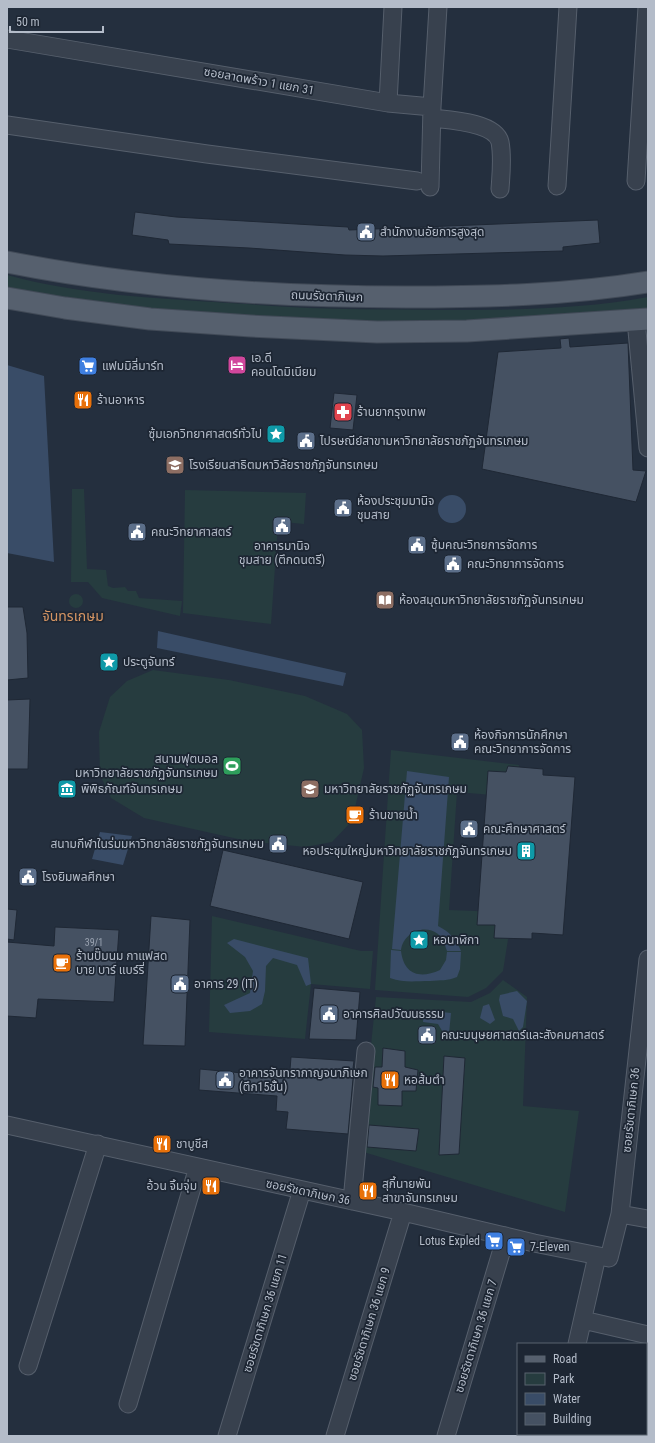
<svg xmlns="http://www.w3.org/2000/svg" width="655" height="1443" viewBox="0 0 655 1443" font-family="'Roboto Condensed','Noto Sans Thai',sans-serif">
<style>
.green{fill:#263c3f}
.water{fill:#394c67}
.building{fill:#455162;stroke:#1f2835}
.lines{fill:none;stroke-linecap:round;stroke-linejoin:round}
.minor-casing{stroke:#565f6c;stroke-width:19}
.major-casing{stroke:#414a57;stroke-width:23}
.minor{stroke:#38414e;stroke-width:17}
.major{stroke:#56606e;stroke-width:21}
.labels{text-anchor:middle;stroke-width:3.5;stroke-linejoin:round;paint-order:stroke}
.number-label{font-size:10px;fill:#98a1af}
.street-label{font-size:12px;fill:#b4bcc9;stroke:#1d2633}
.poi-label{font-size:12px;fill:#b4bcc9;stroke:#1d2633;text-anchor:start}
.quarter-label{font-size:14px;fill:#d59563;stroke:#1d2633}
</style>
<rect width="100%" height="100%" fill="#242f3e"/>
<!-- green -->
<path class="green" d="M7 275C79 295 154 298 228 303 249 304 269 306 290 307 338 310 387 309 435 310 506 310 578 310 648 297V312L587 317 357 324 92 305 7 290Z
M72 489H84L87 569 106 570 108 586 113 588 125 587 128 591H136L139 598 182 601 180 616 102 598 88 582H71Z
M185 490 306 493 304 524 284 522 278 524 271 624 183 613Z
M69 601a7 7 0 1 1 14 0a7 7 0 1 1-14 0Z
M153 670 229 680 305 696 347 714 362 730 364 768 352 821 332 842 305 847 247 841 144 818 111 798 100 775 99 732 110 697 127 681Z
M391 750 519 765 516 797 457 792 449 910 502 912 509 933 503 971 486 988 468 997 375 990Z
M212 916 361 951H373L370 989 311 984 305 1039 209 1032Z
M503 980 527 997 523 1106 579 1111 565 1212 360 1151 376 997 471 1002 490 993Z"/>
<!-- water -->
<path class="water" d="M7 365 44 376 54 562 7 553Z
M438 509a14 14 0 1 1 28 0a14 14 0 1 1-28 0Z
M158 631 346 673 343 686 157 648Z
M407 771 449 777 438 926C449 932 456 938 461 951H447C445 945 443 939 438 934 424 923 403 933 401 950L392 949Z
M100 832 132 836 123 865 92 859Z
M234 939 308 958 311 984 306 986 297 965 273 958 266 966 265 991 262 1004 250 1011 230 1013 224 1005 250 993 253 971 245 957 227 943Z
M391 950 401 951C404 975 420 979 440 970L446 960 447 952H461L460 969 457 977C447 981 441 980 430 981 415 981 404 983 390 978Z
M517 991 527 1001 523 1027 519 1031 513 1019 503 1016 499 1000 500 995Z
M489 1004 495 1020 490 1024 480 1018 483 1006Z
M424 1010 451 1013 449 1034H444L438 1024 423 1022Z"/>
<!-- building -->
<path class="building" d="M135 212 176 217 348 227 349 230 598 220 600 243 563 247V251L383 256 345 255 249 248 169 244 168 240 132 235Z
M569 338 570 347 628 343 633 470 646 471 636 502 482 469 498 352 561 348 560 339Z
M334 393 357 395 353 430 330 428Z
M7 607H23L27 633 28 678 7 680Z
M30 699 28 769H7V700Z
M508 766 543 769V775L575 777 563 935 532 933V939L494 938 495 925H477L488 771 506 772Z
M223 850 363 882 349 939 210 906Z
M7 909 17 910 14 940 7 939Z
M151 916 190 920 185 1046 143 1045Z
M55 927 119 930 114 1002 38 999 36 1018 7 1016V942L54 946Z
M314 988 360 992 356 1040 309 1039Z
M383 1048 405 1051V1067L418 1070 416 1091H402V1106L378 1105V1088L373 1087 375 1067H382Z
M444 1056 465 1058 459 1154 439 1155Z
M291 1057 354 1061 353 1068H354L348 1134 286 1129 288 1112 276 1111 277 1096 199 1090 200 1069 274 1076 275 1069 290 1070Z
M369 1125 419 1129 416 1151 367 1147Z"/>
<g class="lines">
<defs>
<path id="minor" d="M7 39 388 103 432 107 430 187
M388 103 393 7
M432 107 438 7
M432 118C449 120 495 122 500 142 503 158 501 174 500 189
M7 125 207 154 417 181
M636 181 647 7
M557 186 568 7
M636 320 648 448
M7 1125 403 1212 534 1243 609 1258 620 1214 648 959
M352 1201 366 1051
M620 1214 648 1219
M583 1320 648 1335
M577 1344 597 1256
M28 1366 98 1144
M128 1404 198 1167
M227 1436 302 1190
M335 1436 403 1212
M446 1436 506 1236
M555 1436V1434"/>
<path id="major" d="M7 262C138 288 272 297 406 297 487 297 568 295 648 282
M7 298 65 308 150 319 251 326 377 332 467 331 648 319"/>
</defs>
<!-- minor casing -->
<use href="#minor" class="minor-casing"/>
<!-- major casing -->
<use href="#major" class="major-casing"/>
<!-- minor -->
<use href="#minor" class="minor"/>
<!-- major -->
<use href="#major" class="major"/>
</g>
<!-- icons -->
<defs>
<symbol id="civic-square" viewBox="-11 -11 22 22"><rect x="-9" y="-9" width="18" height="18" rx="4" fill="#5c6f8a" stroke="#1d2633"/><path d="M-.6-6.5H3V-4.5H.6V-3L4-1V1h2V6H-6V1h2V-1L-.6-3ZM-1.2 2.5V6h2.4V2.5Z" fill="#fff"/></symbol>
<symbol id="hotel-square" viewBox="-11 -11 22 22"><rect x="-9" y="-9" width="18" height="18" rx="4" fill="#d1479c" stroke="#1d2633"/><path d="M-6-4.5h1.5V1H6V5H4.5V3h-9V5H-6ZM-4 0a1.8 1.8 0 1 1 3.6 0ZM.5 0V-2.5h3Q6-2.5 6 0Z" fill="#fff"/></symbol>
<symbol id="supermarket-square" viewBox="-11 -11 22 22"><rect x="-9" y="-9" width="18" height="18" rx="4" fill="#3f7fe0" stroke="#1d2633"/><path d="M-6-5.5h2.5l.6 2H6L4.5 2H-2.5L-4.4-4H-6ZM-1.5 3.2a1.3 1.3 0 1 0 .1 0ZM3 3.2a1.3 1.3 0 1 0 .1 0Z" fill="#fff"/></symbol>
<symbol id="restaurant-square" viewBox="-11 -11 22 22"><rect x="-9" y="-9" width="18" height="18" rx="4" fill="#e8710a" stroke="#1d2633"/><path d="M-5-6h1v4h1v-4h1v4h1v-4h1v5L-1.5 .5V6h-2V.5L-5-1ZM5-6V6H3V1.5H1.5Q1.5-4 5-6Z" fill="#fff"/></symbol>
<symbol id="pharmacy-square" viewBox="-11 -11 22 22"><rect x="-9" y="-9" width="18" height="18" rx="4" fill="#e0444e" stroke="#1d2633"/><path d="M-2-6h4v4h4v4h-4v4h-4v-4h-4v-4h4Z" fill="#fff"/></symbol>
<symbol id="sight-square" viewBox="-11 -11 22 22"><rect x="-9" y="-9" width="18" height="18" rx="4" fill="#0f9aa8" stroke="#1d2633"/><path d="M0-6L1.8-2.2L6-1.7L2.9 1.2L3.7 5.4L0 3.3L-3.7 5.4L-2.9 1.2L-6-1.7L-1.8-2.2Z" fill="#fff"/></symbol>
<symbol id="school-square" viewBox="-11 -11 22 22"><rect x="-9" y="-9" width="18" height="18" rx="4" fill="#8d6e63" stroke="#1d2633"/><path d="M0-5L7-2L0 1L-7-2ZM-4 1L0 2.5L4 1V4Q0 6-4 4Z" fill="#fff"/></symbol>
<symbol id="library-square" viewBox="-11 -11 22 22"><rect x="-9" y="-9" width="18" height="18" rx="4" fill="#8d6e63" stroke="#1d2633"/><path d="M-6-4Q-3-5.5-.7-3.5V5Q-3 3-6 4ZM6-4Q3-5.5 .7-3.5V5Q3 3 6 4Z" fill="#fff"/></symbol>
<symbol id="stadium-square" viewBox="-11 -11 22 22"><rect x="-9" y="-9" width="18" height="18" rx="4" fill="#2e9e5b" stroke="#1d2633"/><path d="M0-5a6.5 5 0 1 0 0 10a6.5 5 0 1 0 0-10ZM-3.5-1.8h7v3.6h-7Z" fill="#fff"/></symbol>
<symbol id="museum-square" viewBox="-11 -11 22 22"><rect x="-9" y="-9" width="18" height="18" rx="4" fill="#0f9aa8" stroke="#1d2633"/><path d="M0-6L6-3V-2H-6V-3ZM-5-1h2V3h-2ZM-1-1h2V3h-2ZM3-1h2V3H3ZM-6 4H6V6H-6Z" fill="#fff"/></symbol>
<symbol id="university-square" viewBox="-11 -11 22 22"><rect x="-9" y="-9" width="18" height="18" rx="4" fill="#8d6e63" stroke="#1d2633"/><path d="M0-5L7-2L0 1L-7-2ZM-4 1L0 2.5L4 1V4Q0 6-4 4Z" fill="#fff"/></symbol>
<symbol id="cafe-square" viewBox="-11 -11 22 22"><rect x="-9" y="-9" width="18" height="18" rx="4" fill="#e8710a" stroke="#1d2633"/><path d="M-5.5-4.5H6V0H3Q3 3.5 0 3.5H-2.5Q-5.5 3.5-5.5 0ZM3-3.2v2h1.7v-2ZM-6 4.5H4V6H-6Z" fill="#fff"/></symbol>
<symbol id="building-square" viewBox="-11 -11 22 22"><rect x="-9" y="-9" width="18" height="18" rx="4" fill="#0f9aa8" stroke="#1d2633"/><path d="M-4-6H4V6H1V3H-1V6H-4ZM-2.5-4.3h1.7v1.8h-1.7ZM.8-4.3h1.7v1.8H.8ZM-2.5-1h1.7V.8h-1.7ZM.8-1h1.7V.8H.8Z" fill="#fff"/></symbol>
</defs>
<g fill-rule="evenodd">
<use href="#civic-square" x="355" y="221" width="22" height="22"/>
<use href="#hotel-square" x="226" y="354" width="22" height="22"/>
<use href="#supermarket-square" x="77" y="355" width="22" height="22"/>
<use href="#restaurant-square" x="72" y="389" width="22" height="22"/>
<use href="#pharmacy-square" x="332" y="401" width="22" height="22"/>
<use href="#sight-square" x="265" y="423" width="22" height="22"/>
<use href="#civic-square" x="295" y="430" width="22" height="22"/>
<use href="#school-square" x="164" y="454" width="22" height="22"/>
<use href="#civic-square" x="332" y="497" width="22" height="22"/>
<use href="#civic-square" x="271" y="515" width="22" height="22"/>
<use href="#civic-square" x="126" y="521" width="22" height="22"/>
<use href="#civic-square" x="406" y="534" width="22" height="22"/>
<use href="#civic-square" x="442" y="553" width="22" height="22"/>
<use href="#library-square" x="374" y="589" width="22" height="22"/>
<use href="#sight-square" x="98" y="651" width="22" height="22"/>
<use href="#civic-square" x="449" y="731" width="22" height="22"/>
<use href="#stadium-square" x="221" y="755" width="22" height="22"/>
<use href="#museum-square" x="56" y="778" width="22" height="22"/>
<use href="#university-square" x="299" y="778" width="22" height="22"/>
<use href="#cafe-square" x="344" y="804" width="22" height="22"/>
<use href="#civic-square" x="458" y="818" width="22" height="22"/>
<use href="#civic-square" x="267" y="833" width="22" height="22"/>
<use href="#building-square" x="515" y="840" width="22" height="22"/>
<use href="#civic-square" x="17" y="866" width="22" height="22"/>
<use href="#sight-square" x="408" y="929" width="22" height="22"/>
<use href="#cafe-square" x="51" y="952" width="22" height="22"/>
<use href="#civic-square" x="169" y="973" width="22" height="22"/>
<use href="#civic-square" x="318" y="1003" width="22" height="22"/>
<use href="#civic-square" x="416" y="1024" width="22" height="22"/>
<use href="#civic-square" x="214" y="1069" width="22" height="22"/>
<use href="#restaurant-square" x="379" y="1069" width="22" height="22"/>
<use href="#restaurant-square" x="151" y="1133" width="22" height="22"/>
<use href="#restaurant-square" x="200" y="1175" width="22" height="22"/>
<use href="#restaurant-square" x="357" y="1180" width="22" height="22"/>
<use href="#supermarket-square" x="483" y="1230" width="22" height="22"/>
<use href="#supermarket-square" x="505" y="1236" width="22" height="22"/>
</g>
<g class="labels">
<!-- number labels -->
<g class="number-label">
<text x="94" y="946">39/1</text>
</g>
<!-- street labels -->
<g class="street-label">
<text transform="translate(259 81) rotate(10)" y="4">ซอยลาดพร้าว 1 แยก 31</text>
<text transform="translate(327 296) rotate(2)" y="4">ถนนรัชดาภิเษก</text>
<text transform="translate(631 1110) rotate(-84)" y="4">ซอยรัชดาภิเษก 36</text>
<text transform="translate(308 1192) rotate(12)" y="4">ซอยรัชดาภิเษก 36</text>
<text transform="translate(265 1313) rotate(-73)" y="4">ซอยรัชดาภิเษก 36 แยก 11</text>
<text transform="translate(369 1324) rotate(-73)" y="4">ซอยรัชดาภิเษก 36 แยก 9</text>
<text transform="translate(476 1336) rotate(-73)" y="4">ซอยรัชดาภิเษก 36 แยก 7</text>
</g>
<!-- poi labels -->
<g class="poi-label">
<text x="380" y="236">สำนักงานอัยการสูงสุด</text>
<text x="251" y="362">เอ.ดี<tspan x="251" dy="14">คอนโดมิเนียม</tspan></text>
<text x="102" y="370">แฟมมิลี่มาร์ท</text>
<text x="97" y="404">ร้านอาหาร</text>
<text x="357" y="416">ร้านยากรุงเทพ</text>
<text x="262" y="438" text-anchor="end">ซุ้มเอกวิทยาศาสตร์ทั่วไป</text>
<text x="320" y="445">ไปรษณีย์สาขามหาวิทยาลัยราชภัฏจันทรเกษม</text>
<text x="189" y="469">โรงเรียนสาธิตมหาวิลัยราชภัฎจันทรเกษม</text>
<text x="357" y="505">ห้องประชุมมานิจ<tspan x="357" dy="14">ชุมสาย</tspan></text>
<text x="151" y="536">คณะวิทยาศาสตร์</text>
<text x="431" y="549">ซุ้มคณะวิทยการจัดการ</text>
<text x="282" y="550" text-anchor="middle">อาคารมานิจ<tspan x="282" dy="14">ชุมสาย (ตึกดนตรี)</tspan></text>
<text x="467" y="568">คณะวิทยาการจัดการ</text>
<text x="399" y="604">ห้องสมุดมหาวิทยาลัยราชภัฏจันทรเกษม</text>
<text x="123" y="666">ประตูจันทร์</text>
<text x="474" y="739">ห้องกิจการนักศึกษา<tspan x="474" dy="14">คณะวิทยาการจัดการ</tspan></text>
<text x="218" y="763" text-anchor="end">สนามฟุตบอล<tspan x="218" dy="14">มหาวิทยาลัยราชภัฏจันทรเกษม</tspan></text>
<text x="81" y="793">พิพิธภัณฑ์จันทรเกษม</text>
<text x="324" y="793">มหาวิทยาลัยราชภัฏจันทรเกษม</text>
<text x="369" y="819">ร้านขายน้ำ</text>
<text x="483" y="833">คณะศึกษาศาสตร์</text>
<text x="264" y="848" text-anchor="end">สนามกีฬาในร่มมหาวิทยาลัยราชภัฏจันทรเกษม</text>
<text x="512" y="855" text-anchor="end">หอประชุมใหญ่มหาวิทยาลัยราชภัฏจันทรเกษม</text>
<text x="42" y="881">โรงยิมพลศึกษา</text>
<text x="433" y="944">หอนาฬิกา</text>
<text x="76" y="960">ร้านปั๊มนม กาแฟสด<tspan x="76" dy="14">บาย บาร์ แบร์รี่</tspan></text>
<text x="194" y="988">อาคาร 29 (IT)</text>
<text x="343" y="1018">อาคารศิลปวัฒนธรรม</text>
<text x="441" y="1039">คณะมนุษยศาสตร์และสังคมศาสตร์</text>
<text x="239" y="1077">อาคารจันทรากาญจนาภิเษก<tspan x="239" dy="14">(ตึก15ชั้น)</tspan></text>
<text x="404" y="1084">หอส้มตำ</text>
<text x="176" y="1148">ชาบูชีส</text>
<text x="382" y="1188">สุกี้นายพัน<tspan x="382" dy="14">สาขาจันทรเกษม</tspan></text>
<text x="197" y="1190" text-anchor="end">อ้วน จิ้มจุ่ม</text>
<text x="480" y="1245" text-anchor="end">Lotus Expled</text>
<text x="530" y="1251">7-Eleven</text>
</g>
<!-- quarter labels -->
<g class="quarter-label">
<text x="73" y="621">จันทรเกษม</text>
</g>
</g>
<!-- border -->
<rect width="655" height="1443" fill="none" stroke="#b4bcc9" stroke-width="16"/>
<!-- legend -->
<rect x="517" y="1343" width="130" height="92" fill="#1d2633" stroke="#59626f"/>
<rect x="525" y="1356" width="20" height="6" fill="#56606e" stroke="#59626f"/>
<text x="553" y="1363" font-size="12" fill="#b4bcc9">Road</text>
<rect x="525" y="1373" width="20" height="12" fill="#263c3f" stroke="#59626f"/>
<text x="553" y="1383" font-size="12" fill="#b4bcc9">Park</text>
<rect x="525" y="1393" width="20" height="12" fill="#394c67" stroke="#59626f"/>
<text x="553" y="1403" font-size="12" fill="#b4bcc9">Water</text>
<rect x="525" y="1413" width="20" height="12" fill="#455162" stroke="#59626f"/>
<text x="553" y="1423" font-size="12" fill="#b4bcc9">Building</text>
<!-- scale -->
<path d="M10 26v6h93v-6" fill="none" stroke="#b4bcc9" stroke-width="2"/>
<text x="16" y="26" font-size="12" fill="#b4bcc9" stroke="#1d2633" stroke-width="3" paint-order="stroke">50 m</text>
</svg>
